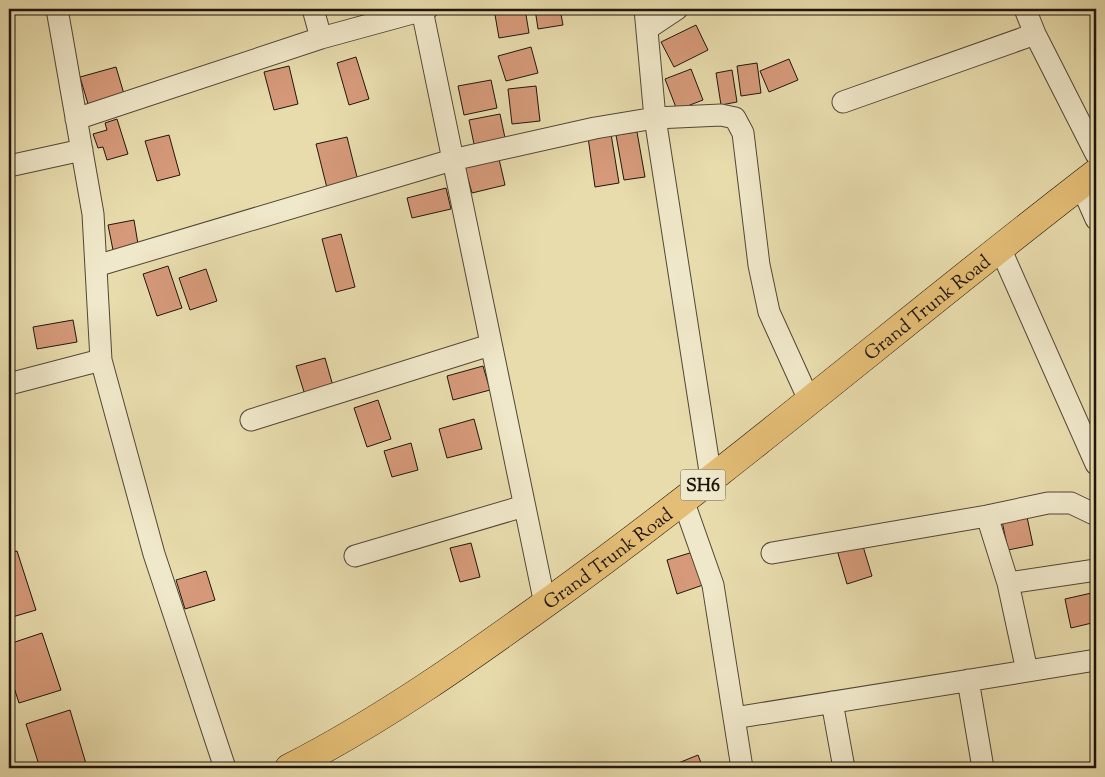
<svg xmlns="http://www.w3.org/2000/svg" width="1105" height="777" viewBox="0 0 1105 777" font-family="'Sorts Mill Goudy',serif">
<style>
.building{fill:#d69a7a;stroke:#1f150e}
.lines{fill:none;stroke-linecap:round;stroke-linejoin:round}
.minor-casing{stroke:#514736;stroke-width:23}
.primary-casing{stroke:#1f150e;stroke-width:29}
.minor{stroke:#f0e8ca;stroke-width:21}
.primary{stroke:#e4be76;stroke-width:28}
.labels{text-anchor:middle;stroke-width:5;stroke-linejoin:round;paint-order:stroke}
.shield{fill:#f0e8ca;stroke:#5e5446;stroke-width:1}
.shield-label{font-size:18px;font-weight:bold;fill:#1f150e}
.street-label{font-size:19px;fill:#1f150e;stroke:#f0e8ca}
</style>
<rect width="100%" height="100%" fill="#e8dcad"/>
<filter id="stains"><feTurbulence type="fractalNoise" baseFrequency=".004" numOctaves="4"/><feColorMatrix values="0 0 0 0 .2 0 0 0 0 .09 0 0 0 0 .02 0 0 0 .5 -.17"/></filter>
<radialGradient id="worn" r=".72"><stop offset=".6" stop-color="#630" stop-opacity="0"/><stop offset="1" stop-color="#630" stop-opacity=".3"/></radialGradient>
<!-- building -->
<path class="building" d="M359 9H388L389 10 360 15Z
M494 9H525L529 33 499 38Z
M535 9H560L563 25 538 29Z
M598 9H622L599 12Z
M696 25 708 50 674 67 661 42Z
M531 47 538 73 506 81 498 56Z
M356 57 369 99 349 105 337 63Z
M789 59 798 80 769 92 760 71Z
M757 63 761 93 741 96 737 66Z
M289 66 298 104 274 110 264 72Z
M116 67 124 94 88 104 80 77Z
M691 69 703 100 677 110 665 79Z
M732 70 737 102 721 105 716 73Z
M491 80 497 108 464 115 458 86Z
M536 86 540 121 512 124 508 89Z
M500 114 505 138 474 144 469 120Z
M117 119 128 154 107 160 103 147 98 148 93 134 107 130 105 123Z
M637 132 645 177 624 180 616 135Z
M611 134 619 183 595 187 588 137Z
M169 135 180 175 157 181 145 141Z
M347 137 358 181 327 188 316 144Z
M499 159 505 185 472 193 465 168Z
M446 188 451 209 412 218 407 198Z
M134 220 139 250 114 255 108 225Z
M341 234 355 287 336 292 322 239Z
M168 266 182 308 157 316 143 274Z
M206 269 217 301 190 310 179 278Z
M73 320 77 342 37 349 33 327Z
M325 358 333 386 305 395 296 366Z
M483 366 490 390 453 400 447 376Z
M378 400 391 439 367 447 354 408Z
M474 419 482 449 447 458 439 429Z
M411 443 418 470 392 477 384 451Z
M1027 517 1033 545 1008 550 1002 521Z
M471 543 480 577 460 582 450 548Z
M862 543 872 576 847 584 837 550Z
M17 551 36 610 9 618V553Z
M693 552 703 585 677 594 667 560Z
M206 571 215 600 185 609 176 580Z
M1096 592V622L1071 628 1065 599Z
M42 633 61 690 19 703 9 672V644Z
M70 710 87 767 40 768 26 724Z
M698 755 703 768H666Z
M459 763 461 768H445Z"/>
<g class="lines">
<defs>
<path id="minor" d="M57 9 93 214 101 360 154 554 225 768
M313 9 321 38
M645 9 655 118 711 478
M1025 9 1035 34 1096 154
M422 10 545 604
M647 29 677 9
M843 102 1035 34
M76 119 321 38 427 9
M9 166 82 150
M1081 185 1096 219
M1000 248 1096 464
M96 266 452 160 595 128 655 118 721 115 735 118 743 133 759 265 769 312 809 400
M9 384 101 360
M251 420 490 345
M683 500 713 585 742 768
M987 516 1008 583 1027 671
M772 553 987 516 1048 503H1071L1096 515
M355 556 524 506
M1008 583 1096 570
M968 680 983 768
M832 702 844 768
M734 718 1096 660"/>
<g id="primary">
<path id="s1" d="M289 768C383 720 470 658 556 596 741 462 915 312 1096 173"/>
</g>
</defs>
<!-- minor casing -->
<use href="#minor" class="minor-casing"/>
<!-- primary casing -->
<use href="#primary" class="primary-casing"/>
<!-- minor -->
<use href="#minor" class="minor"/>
<!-- primary -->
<use href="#primary" class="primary"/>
</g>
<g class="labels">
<!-- shield labels -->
<rect class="shield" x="680.5" y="469.5" width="45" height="31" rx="4"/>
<g class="shield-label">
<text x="703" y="491">SH6</text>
</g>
<!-- street labels -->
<g class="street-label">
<text dy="7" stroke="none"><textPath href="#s1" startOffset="788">Grand Trunk Road</textPath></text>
<text dy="7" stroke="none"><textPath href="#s1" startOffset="382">Grand Trunk Road</textPath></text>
</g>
</g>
<!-- margin -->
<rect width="1105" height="777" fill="none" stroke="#e8dcad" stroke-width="30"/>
<rect x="10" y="10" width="1085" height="757" fill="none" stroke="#1f150e" stroke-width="2.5"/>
<rect x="15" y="15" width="1075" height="747" fill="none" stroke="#1f150e"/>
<rect width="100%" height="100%" filter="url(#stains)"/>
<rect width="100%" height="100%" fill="url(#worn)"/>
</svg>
